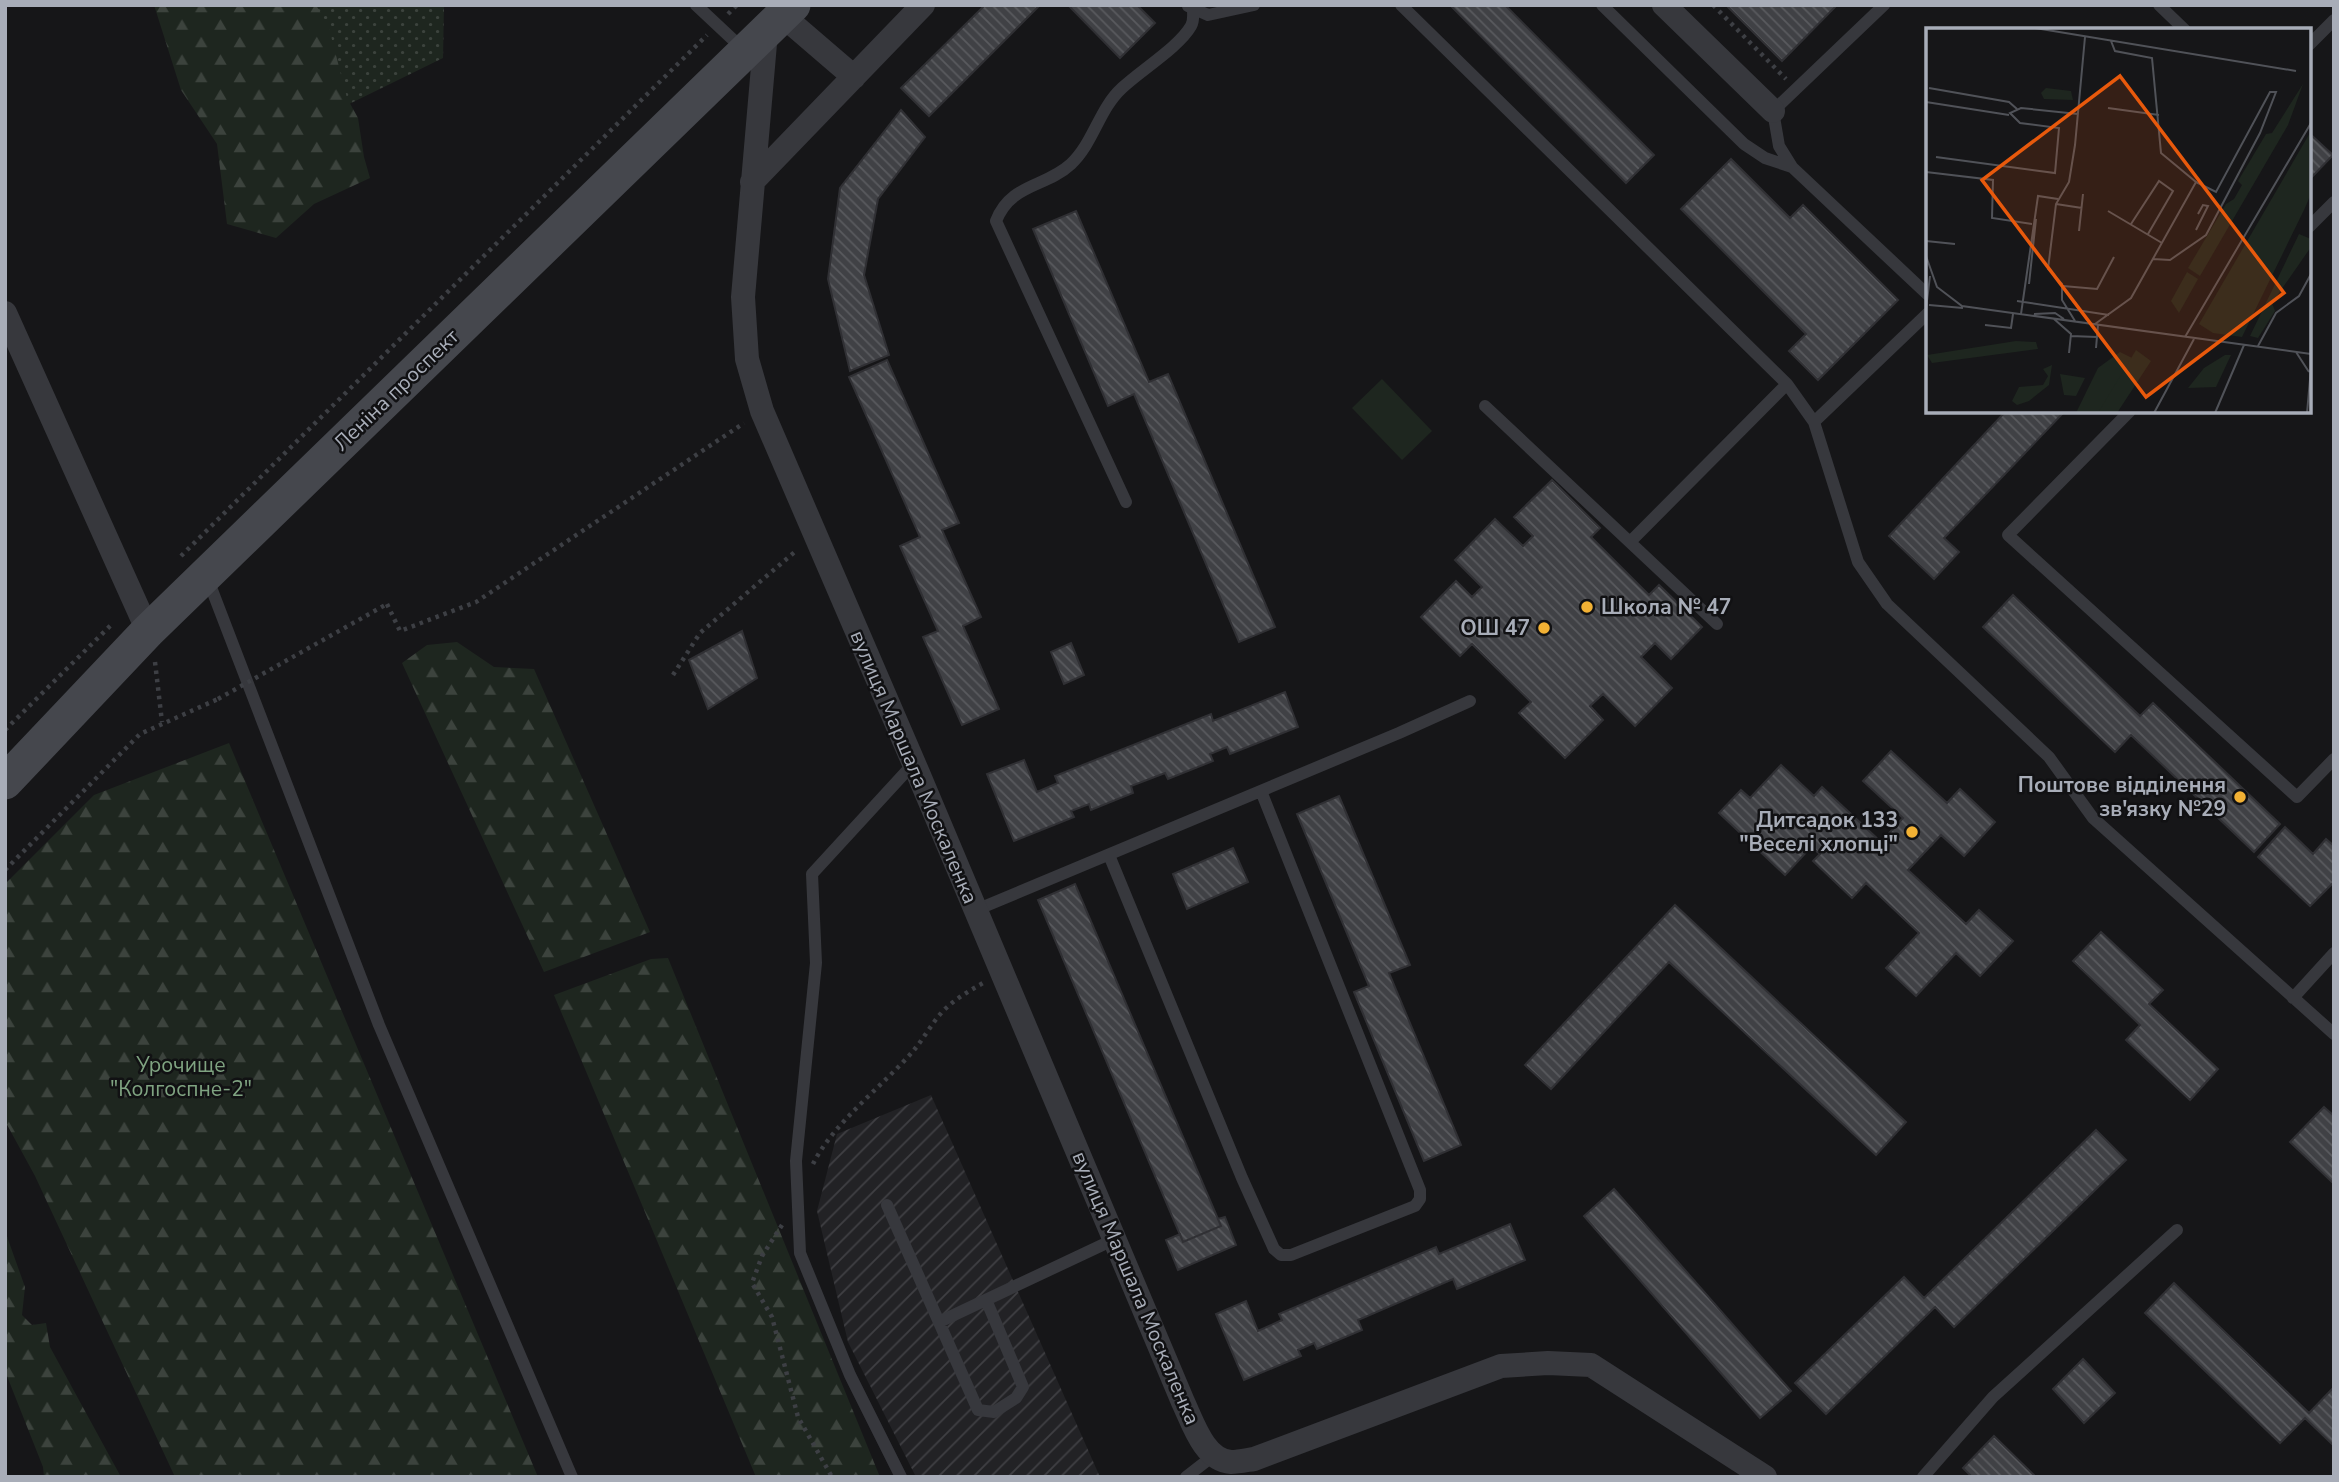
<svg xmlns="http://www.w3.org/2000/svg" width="2339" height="1482" viewBox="0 0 2339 1482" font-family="'Nunito Sans',sans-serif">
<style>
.industrial{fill:url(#industrial-furrows)}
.grass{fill:url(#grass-dots)}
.forest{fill:url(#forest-firs)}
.pitch{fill:#1e261f}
.building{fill:url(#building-back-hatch);stroke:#303034;stroke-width:2}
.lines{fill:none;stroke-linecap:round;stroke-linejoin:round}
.path{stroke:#3d3f44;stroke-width:4.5;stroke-dasharray:3.5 5;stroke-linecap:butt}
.lane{stroke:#37383d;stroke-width:12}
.street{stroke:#37383d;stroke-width:24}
.secondary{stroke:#45474d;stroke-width:35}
.path-bridge{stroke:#3d3f44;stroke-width:4.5;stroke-dasharray:3.5 5;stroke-linecap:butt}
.poi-dot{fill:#f2b134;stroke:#111113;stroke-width:2.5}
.labels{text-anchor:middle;stroke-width:5;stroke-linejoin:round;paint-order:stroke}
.street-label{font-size:21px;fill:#a8adb8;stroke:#111113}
.poi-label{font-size:21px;font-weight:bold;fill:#a8adb8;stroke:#111113;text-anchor:end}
.park-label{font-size:21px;fill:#7fa381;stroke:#111113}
.inset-road{fill:none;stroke:#505258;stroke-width:2}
.view{fill:#e8590c;fill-opacity:0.15;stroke:#e8590c;stroke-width:3.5}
.inset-edge{fill:none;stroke:#a8adb8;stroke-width:3.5}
</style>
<defs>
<pattern id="industrial-furrows" width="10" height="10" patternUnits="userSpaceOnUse" patternTransform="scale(1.75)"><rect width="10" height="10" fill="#222225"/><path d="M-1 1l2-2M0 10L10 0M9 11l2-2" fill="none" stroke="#3f3f43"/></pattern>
<pattern id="grass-dots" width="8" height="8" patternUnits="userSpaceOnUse" patternTransform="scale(1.75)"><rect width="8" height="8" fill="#1e261f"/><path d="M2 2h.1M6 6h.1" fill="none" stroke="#3c433d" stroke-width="1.8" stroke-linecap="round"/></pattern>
<pattern id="forest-firs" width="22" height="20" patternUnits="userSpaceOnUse" patternTransform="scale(1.75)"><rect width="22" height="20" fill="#1e261f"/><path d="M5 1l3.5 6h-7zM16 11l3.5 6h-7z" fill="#3c433d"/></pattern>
<pattern id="building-back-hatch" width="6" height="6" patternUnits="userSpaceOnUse" patternTransform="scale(1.75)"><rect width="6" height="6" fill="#404145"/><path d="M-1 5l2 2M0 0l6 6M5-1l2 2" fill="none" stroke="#595a5e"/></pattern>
</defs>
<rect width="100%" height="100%" fill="#161618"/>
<!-- industrial -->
<path class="industrial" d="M931 1095 1100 1477H916L848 1342 817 1211 837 1134Z"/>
<!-- grass -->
<path class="grass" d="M295 5H444L443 58 341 108Z"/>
<!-- forest -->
<path class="forest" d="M154 5H316L329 28 347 98 358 118 364 157 370 178 314 204 276 238 227 224 217 144 181 90Z
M457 642 494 667 534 669 650 932 544 972 402 663 427 645Z
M229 743 538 1477H175L35 1176 5 1121V884L94 795Z
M668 958 880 1477H756L554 995 651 959Z
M5 1231 25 1287 22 1315 32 1325 46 1323 50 1347 121 1477H44L43 1467 5 1371Z"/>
<!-- pitch -->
<path class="pitch" d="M1382 379 1432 431 1402 460 1352 408Z"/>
<!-- building -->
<path class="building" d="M985 5H1040L929 116 901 88Z
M1068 5H1137L1155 23 1120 58Z
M1450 5H1505L1654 155 1626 183Z
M1726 5H1837L1782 61Z
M901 110 925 137 878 199 864 275 889 355 850 371 828 279 840 188Z
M2309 133 2333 155 2309 180Z
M1731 159 1790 218 1803 205 1898 300 1818 380 1789 351 1806 334 1681 209Z
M1076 211 1149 382 1168 374 1275 627 1239 642 1134 394 1108 406 1033 229Z
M887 360 959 523 942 530 981 617 963 626 999 709 962 725 923 637 938 631 900 546 920 537 849 377Z
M2006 411H2065L1944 538 1959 552 1934 579 1889 536Z
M1552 480 1600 528 1591 537 1649 595 1659 585 1702 627 1671 659 1655 643 1641 657 1672 688 1635 726 1603 694 1590 706 1603 720 1565 758 1519 713 1531 702 1472 644 1460 656 1421 617 1456 581 1472 597 1482 587 1455 560 1495 519 1523 546 1533 536 1514 517Z
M2013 595 2140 716 2153 703 2280 824 2254 852 2131 735 2115 752 1983 627Z
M742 631 757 678 708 709 689 660Z
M1071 643 1084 675 1064 684 1051 652Z
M1285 692 1298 727 1230 754 1227 747 1210 754 1213 761 1168 779 1165 773 1131 786 1133 793 1091 810 1089 804 1071 811 1074 817 1014 841 987 774 1024 760 1037 792 1058 783 1055 776 1211 714 1213 721Z
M1891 751 1947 803 1960 789 1995 822 1964 856 1941 835 1908 870 1966 924 1979 910 2013 941 1980 976 1956 953 1916 996 1886 968 1919 933 1866 883 1852 898 1813 861 1820 854 1811 847 1785 875 1719 813 1741 790 1750 798 1781 765 1814 796 1822 787 1881 842 1903 818 1863 781Z
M1339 796 1410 965 1389 973 1461 1145 1424 1161 1354 992 1369 986 1297 814Z
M2285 827 2313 854 2326 839 2334 846V882L2310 906 2258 857Z
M1233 848 1248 882 1187 909 1173 874Z
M1075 884 1221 1226 1183 1242 1038 900Z
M1675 905 1906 1122 1876 1155 1669 962 1551 1089 1525 1065Z
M2101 932 2163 990 2149 1004 2218 1069 2190 1100 2126 1040 2140 1025 2073 961Z
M2324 1107 2334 1116V1184L2290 1142Z
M2096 1130 2126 1160 1954 1327 1935 1307 1826 1414 1795 1383 1904 1277 1924 1298Z
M1614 1189 1791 1391 1760 1418 1584 1216Z
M1225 1217 1236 1245 1178 1270 1166 1240 1180 1234 1183 1242 1221 1226 1218 1219Z
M1510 1224 1525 1260 1457 1289 1453 1279 1358 1320 1362 1330 1317 1349 1314 1343 1298 1350 1301 1356 1244 1380 1216 1314 1246 1301 1258 1331 1282 1320 1279 1314 1436 1247 1439 1254Z
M2174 1283 2309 1413 2334 1387V1446L2305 1418 2280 1443 2145 1313Z
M2083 1359 2115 1393 2084 1423 2053 1389Z
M1994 1436 2036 1477H1972L1963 1468Z"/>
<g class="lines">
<!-- path -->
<path class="path" d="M1713 5 1786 79
M728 14 737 5
M181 556 707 35
M387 604 400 631 476 602 744 423
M155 662 162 722
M673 675 700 633 797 550
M5 730 112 624
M5 870 140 734 218 699
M813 1164C833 1123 884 1085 914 1050 924 1038 932 1023 943 1011 955 999 969 991 983 983
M782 1225 762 1256 752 1283 772 1317 798 1417 832 1477"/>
<!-- lane -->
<path class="lane" d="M696 5 744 50
M1401 5 1787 384 1814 422 1858 562 1887 604 2049 757 2093 818 2334 1034
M1602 5 1744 144 1765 158 1792 167
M1884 5 1773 111 1779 146 1792 167 1928 295
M2159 5 2185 30
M1188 6 1208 15 1254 5
M2309 45 2334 20
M2309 227 2334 202
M1485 406 1717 624
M2130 411 2008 535 2297 797 2334 759
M1814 422 1928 313
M1126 502 996 221C1011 183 1045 188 1071 164 1094 142 1099 109 1122 88 1141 70 1179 47 1191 26 1194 21 1193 16 1193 10
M1630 542 1787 384
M207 577 379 1025 572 1477
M1109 855 1242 1178 1274 1249 1281 1255H1291L1415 1206 1420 1199V1190L1261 791
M976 910 1399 733 1470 701
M2293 998 2334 953
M887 1205 978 1410 994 1412 1016 1398 1023 1387 987 1302
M939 1322 1115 1239
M901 1477 850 1375 800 1253 796 1161 816 963 812 874 914 763
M1186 1477 1213 1456
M1923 1477 1993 1397 2177 1230"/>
<!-- street -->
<path class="street" d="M1664 5 1773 111
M783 16 854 77
M766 32 743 297 747 359 762 411 918 773 1183 1402C1193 1423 1204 1460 1231 1462 1239 1462 1247 1460 1254 1459L1501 1366 1548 1363 1591 1365 1765 1477
M752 182 923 5
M5 313 148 631"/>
<!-- secondary -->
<path class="secondary" d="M5 782 148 631 793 5"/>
<!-- path-bridge -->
<path class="path-bridge" d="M218 699 387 604"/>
</g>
<!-- markers -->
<g class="poi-dot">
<circle cx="1587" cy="607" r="7"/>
<circle cx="1544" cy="628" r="7"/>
<circle cx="2240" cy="797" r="7"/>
<circle cx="1912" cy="832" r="7"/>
</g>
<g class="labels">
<!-- street labels -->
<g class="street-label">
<text transform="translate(396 390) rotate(-44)" y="7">Леніна проспект</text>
<text transform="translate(914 767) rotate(67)" y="7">вулиця Маршала Москаленка</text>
<text transform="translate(1136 1288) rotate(67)" y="7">вулиця Маршала Москаленка</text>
</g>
<!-- poi labels -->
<g class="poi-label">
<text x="1601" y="614" text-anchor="start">Школа № 47</text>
<text x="1530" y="635">ОШ 47</text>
<text x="2226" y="792">Поштове відділення<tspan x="2226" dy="24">зв'язку №29</tspan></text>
<text x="1898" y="827">Дитсадок 133<tspan x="1898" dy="24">"Веселі хлопці"</tspan></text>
</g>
<!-- park labels -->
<g class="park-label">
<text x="181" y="1072">Урочище<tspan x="181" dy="24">"Колгоспне-2"</tspan></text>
</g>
</g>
<!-- overview -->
<g transform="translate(1926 28)">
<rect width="385" height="385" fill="#161618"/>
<path d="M194 324 206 330 176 385H150L172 340Z" fill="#1e261f"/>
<path d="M377 56 362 97 274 248 262 240 300 176 308 171 316 157 312 153 340 106 346 105ZM385 103V166L378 182 316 309 287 305 273 296ZM373 206 385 211V219L346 275 349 283 332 310 324 308ZM261 244 272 251 253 285 245 273ZM90 313 110 314 112 321 6 335 1 327ZM210 322 225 333 191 385H172ZM299 327H305L290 359 262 360 278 340ZM126 337 123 357 103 373 91 377 86 373 93 359 117 357 122 348 117 341ZM134 346 159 350 150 368 138 367Z" fill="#1e261f"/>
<path d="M120 60 145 63 147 72 118 71 115 65Z" fill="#1e261f"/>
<path class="inset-road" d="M109 0 370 43M3 60 83 74 91 81M0 74 83 87M182 80 233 87M10 129 129 145 133 100 94 95 84 85 95 80 152 86M0 144 67 152 66 190 106 196M130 176 156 180M182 183 236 215M205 196 233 153 247 163 222 206M270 202 282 178 277 177 272 186M153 203 157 166M0 213 29 216M0 228 11 259 36 278 385 326M227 231 244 232 280 207 334 105 350 64H344L290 164 270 154M103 256 110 191M137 258 171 261 188 229M91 273 183 287M3 277 37 280M0 281 4 248M95 286 112 168 132 171M108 286 129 285 138 291M128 291 145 306 143 325M149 293 136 272V256L122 241 130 176 143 154 149 117 159 9M169 296 205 270 270 154 235 125 226 30 189 23 185 13M59 297 85 300 87 286M145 308 171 309M259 309 385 95M332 318 350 285 373 268 385 246M170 320 172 297M370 324 383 344M228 385 268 311M289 385 318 317M381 385 385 340"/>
<path class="view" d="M194 48 358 265 220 369 56 152Z"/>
<rect width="385" height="385" class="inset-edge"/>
</g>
<!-- border -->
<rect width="2339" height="1482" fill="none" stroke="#a8adb8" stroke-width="14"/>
</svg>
